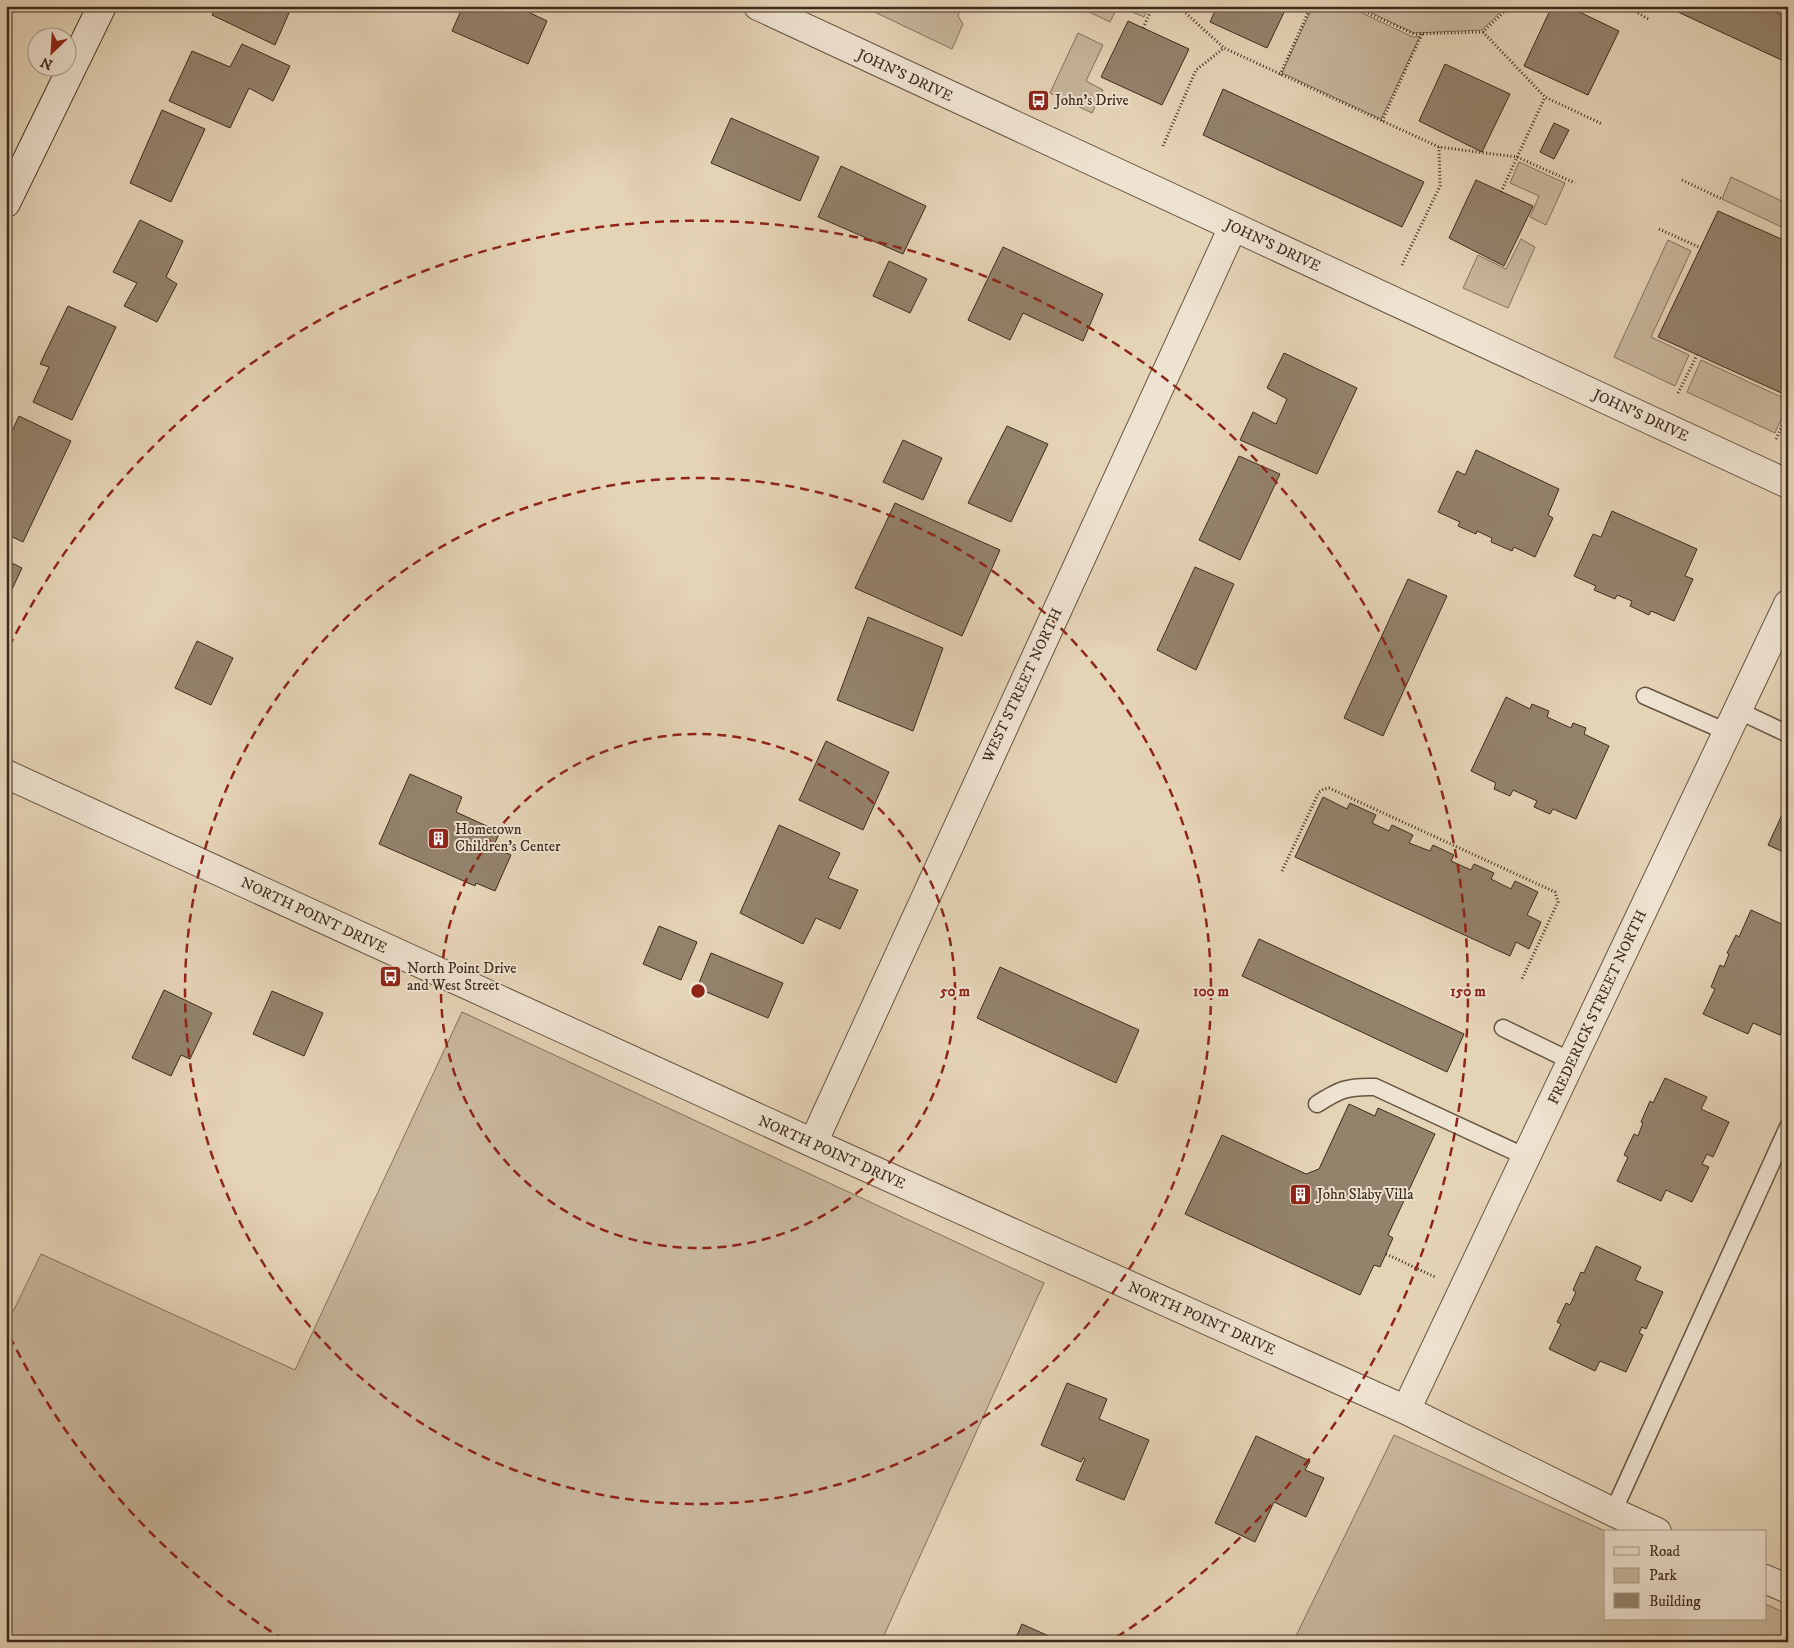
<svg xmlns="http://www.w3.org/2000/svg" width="1794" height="1648" viewBox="0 0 1794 1648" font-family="'IM FELL DW Pica',serif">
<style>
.green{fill:#c8b69c;stroke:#82705c}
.building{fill:#94826c;stroke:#3d2b1c}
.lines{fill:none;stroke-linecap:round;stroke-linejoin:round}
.lane-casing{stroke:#675542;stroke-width:19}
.street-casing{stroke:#675542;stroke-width:30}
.secondary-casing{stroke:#3d2b1c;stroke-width:30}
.path{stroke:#3d2b1c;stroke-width:3;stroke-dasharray:1 2.5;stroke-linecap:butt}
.lane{stroke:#eee2d0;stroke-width:16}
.street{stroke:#eee2d0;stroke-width:28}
.secondary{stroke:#eee2d0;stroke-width:28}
.ring{fill:none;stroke:#8f2418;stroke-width:2.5;stroke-dasharray:9 6}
.labels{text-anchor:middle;stroke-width:4;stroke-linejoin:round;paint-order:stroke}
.street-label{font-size:15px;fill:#3d2b1c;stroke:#eee2d0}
.poi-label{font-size:15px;fill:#3d2b1c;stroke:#eee2d0;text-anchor:start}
.centre{fill:#8f2418;stroke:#eee2d0;stroke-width:2.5}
.ring-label{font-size:15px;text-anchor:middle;font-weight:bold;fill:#8f2418;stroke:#eee2d0;stroke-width:4;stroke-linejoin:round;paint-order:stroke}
</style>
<rect width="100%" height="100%" fill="#e5d3b6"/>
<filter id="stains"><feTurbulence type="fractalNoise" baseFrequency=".004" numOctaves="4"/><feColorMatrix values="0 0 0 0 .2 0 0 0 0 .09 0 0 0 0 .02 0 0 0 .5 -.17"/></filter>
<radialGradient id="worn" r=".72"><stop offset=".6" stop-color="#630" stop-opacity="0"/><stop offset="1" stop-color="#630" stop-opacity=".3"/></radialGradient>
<!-- green -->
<path class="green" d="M862 6H942L946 8 948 6H962L958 16 963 24 952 49Z
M1092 6H1149L1144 17 1118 6 1110 22 1089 12Z
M1313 6H1347L1413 37 1420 36 1381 119 1282 73Z
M1357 6H1507L1482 30 1414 33Z
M1078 33 1103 45 1086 81 1103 90 1092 113 1050 93Z
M1519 162 1565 183 1546 225 1530 217 1539 196 1510 183Z
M1731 177 1788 204V230L1722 199Z
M1521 239 1535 247 1508 308 1463 288 1478 255 1506 269Z
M1668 240 1691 251 1651 337 1689 355 1675 386 1614 357Z
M1701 360 1788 400V405L1775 433 1687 392Z
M462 1012 1044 1283 881 1642H6V1326L41 1254 295 1370Z
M1394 1435 1607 1532H1605V1619H1765V1604L1788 1614V1642H1293Z"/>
<!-- building -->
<path class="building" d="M216 6H292L275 45 212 15Z
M463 6H516L547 21 528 64 452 31Z
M1217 6H1287L1267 48 1210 22Z
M1552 6H1567L1619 31 1588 95 1524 66Z
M1665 6H1763L1788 18V63Z
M1128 21 1189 49 1162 105 1101 77Z
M242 44 290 66 273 101 249 88 230 128 169 101 192 51 230 67Z
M1445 64 1510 94 1482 152 1419 121Z
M1223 89 1424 182 1402 227 1203 135Z
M162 110 205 129 171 202 130 183Z
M731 118 819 157 800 201 711 163Z
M1554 123 1569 130 1554 159 1540 152Z
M841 166 926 206 903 254 818 217Z
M1476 180 1533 206 1504 266 1449 238Z
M1718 211 1788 242V396L1658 337Z
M140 220 183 241 166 277 177 284 157 322 124 306 137 283 113 272Z
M1003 247 1103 294 1083 341 1023 313 1010 340 968 320Z
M889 261 927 279 910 313 873 296Z
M68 306 116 327 72 420 33 402 49 367 40 364Z
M1284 353 1357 388 1317 474 1240 440 1253 412 1276 424 1287 399 1267 388Z
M19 416 71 441 23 542 6 534V444Z
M1007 426 1048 444 1011 522 968 503Z
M903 440 942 458 923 500 883 482Z
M1476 450 1559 489 1548 515 1553 518 1535 557 1514 547 1512 551 1491 542 1492 538 1477 531 1476 534 1458 526 1460 522 1438 512 1457 471 1465 475Z
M1239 456 1280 474 1240 560 1199 540Z
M895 503 1000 550 962 636 855 588Z
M1612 511 1697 549 1685 576 1693 579 1674 621 1651 611 1649 615 1630 606 1632 601 1617 595 1615 599 1594 590 1596 586 1574 576 1593 534 1601 537Z
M6 560 22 568 6 602Z
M1195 567 1234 584 1196 670 1157 650Z
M1408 579 1447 596 1383 736 1344 718Z
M868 617 943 648 913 731 837 700Z
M197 641 233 658 211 705 175 688Z
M1506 697 1530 709 1532 704 1549 711 1547 717 1571 728 1573 723 1586 728 1584 734 1609 746 1576 819 1553 809 1550 814 1534 807 1537 801 1513 790 1510 796 1494 789 1496 783 1471 771Z
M826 741 889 772 863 830 799 800Z
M410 774 462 797 456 812 500 832 493 847 511 855 495 891 476 883 475 886 379 844Z
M1323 797 1347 809 1350 803 1376 815 1372 823 1389 831 1392 825 1413 835 1409 843 1430 851 1433 845 1454 855 1451 861 1471 870 1474 864 1494 873 1491 879 1511 889 1515 881 1538 892 1527 915 1541 922 1529 949 1516 942 1510 956 1295 857Z
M1788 802V854L1768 845Z
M779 825 840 853 828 878 858 890 840 929 816 918 803 944 740 913Z
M1751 910 1788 927V1018L1780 1035 1753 1023 1748 1034 1703 1014 1715 989 1711 987 1720 965 1724 967 1729 954 1727 953 1736 935 1739 937Z
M659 926 697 942 681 980 643 964Z
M1259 939 1464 1034 1447 1072 1242 976Z
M711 953 783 983 768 1018 697 988Z
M1000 967 1139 1030 1116 1083 977 1018Z
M164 990 212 1013 190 1059 181 1055 171 1076 132 1058Z
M272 991 323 1013 304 1056 253 1034Z
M1665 1078 1707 1097 1701 1109 1729 1122 1713 1157 1707 1154 1702 1164 1709 1167 1692 1202 1666 1190 1661 1201 1617 1181 1628 1157 1624 1155 1634 1134 1638 1136 1643 1123 1641 1122 1650 1101 1653 1103Z
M1349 1104 1375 1116 1378 1108 1435 1134 1388 1235 1393 1238 1380 1267 1374 1265 1360 1295 1185 1214 1222 1135 1306 1174 1319 1169Z
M1596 1246 1641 1267 1635 1280 1663 1292 1646 1329 1642 1327 1639 1333 1643 1335 1626 1372 1600 1361 1595 1371 1549 1349 1561 1324 1557 1322 1566 1303 1570 1305 1576 1292 1573 1290 1581 1272 1584 1273Z
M1067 1383 1107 1399 1099 1419 1149 1440 1124 1500 1076 1480 1085 1459 1083 1458 1081 1462 1041 1445Z
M1256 1436 1310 1461 1305 1470 1324 1478 1306 1517 1274 1502 1255 1542 1215 1523Z
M1022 1624 1062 1642H1014Z"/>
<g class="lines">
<defs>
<path id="lane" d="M1645 696 1727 732
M1737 710 1788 734
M1503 1028 1571 1061
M1317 1104C1339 1090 1347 1086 1375 1087L1526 1157
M1613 1512 1788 1127"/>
<path id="street" d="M758 6 1788 484
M6 774 813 1143 1406 1410 1613 1512 1657 1532
M813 1143 1233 227
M1406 1410 1788 604
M1765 1579 1788 1589"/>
<path id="secondary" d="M6 203 102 6"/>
</defs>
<!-- lane casing -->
<use href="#lane" class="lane-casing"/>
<!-- street casing -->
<use href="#street" class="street-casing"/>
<!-- secondary casing -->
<use href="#secondary" class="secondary-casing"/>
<!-- path -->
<path class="path" d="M1178 6 1224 48 1415 136 1439 147 1517 157 1575 183
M1352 6 1414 34 1483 32 1510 6
M1626 6 1650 20
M1143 28 1153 6
M1483 32 1545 97 1602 124
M1280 75 1311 6
M1382 121 1422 34
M1163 146 1196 70 1224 48
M1682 180 1722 199
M1501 192 1545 97
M1659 229 1701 248
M1402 265 1440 186 1439 147
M1678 393 1697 355
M1776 439 1788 414
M1282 871 1319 792 1324 789 1329 788 1555 892 1558 902 1521 981
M1386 1254 1435 1277"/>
<!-- lane -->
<use href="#lane" class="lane"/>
<!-- street -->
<use href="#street" class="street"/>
<!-- secondary -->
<use href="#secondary" class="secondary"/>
</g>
<!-- distance rings -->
<g class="ring">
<circle cx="698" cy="991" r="257"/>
<circle cx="698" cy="991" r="513"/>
<path d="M284 1640A770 770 0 0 1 9 1335M9 647A770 770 0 1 1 1112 1640"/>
</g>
<!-- icons -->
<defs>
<symbol id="bus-square" viewBox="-11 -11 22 22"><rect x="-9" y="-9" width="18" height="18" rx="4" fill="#8f2418" stroke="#eee2d0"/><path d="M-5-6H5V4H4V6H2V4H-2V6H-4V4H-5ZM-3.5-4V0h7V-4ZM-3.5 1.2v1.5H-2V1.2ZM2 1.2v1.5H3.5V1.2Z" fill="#fff"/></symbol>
<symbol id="building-square" viewBox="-11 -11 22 22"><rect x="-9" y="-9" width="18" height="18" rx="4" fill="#8f2418" stroke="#eee2d0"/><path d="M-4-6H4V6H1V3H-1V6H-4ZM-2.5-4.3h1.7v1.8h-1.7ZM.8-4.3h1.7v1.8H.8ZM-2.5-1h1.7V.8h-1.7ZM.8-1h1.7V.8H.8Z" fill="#fff"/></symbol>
</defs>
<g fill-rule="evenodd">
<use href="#bus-square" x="1026" y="88" width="25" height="25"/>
<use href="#building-square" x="426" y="826" width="25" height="25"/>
<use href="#bus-square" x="378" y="964" width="25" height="25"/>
<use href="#building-square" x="1288" y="1182" width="25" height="25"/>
</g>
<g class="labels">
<!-- street labels -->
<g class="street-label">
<text transform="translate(905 75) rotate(25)" y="5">JOHN'S DRIVE</text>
<text transform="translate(1273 245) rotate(25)" y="5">JOHN'S DRIVE</text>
<text transform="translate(1641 415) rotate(25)" y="5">JOHN'S DRIVE</text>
<text transform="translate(1022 685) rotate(-65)" y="5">WEST STREET NORTH</text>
<text transform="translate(314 915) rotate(25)" y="5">NORTH POINT DRIVE</text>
<text transform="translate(1597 1007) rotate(-65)" y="5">FREDERICK STREET NORTH</text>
<text transform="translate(832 1152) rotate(24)" y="5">NORTH POINT DRIVE</text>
<text transform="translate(1202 1318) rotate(24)" y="5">NORTH POINT DRIVE</text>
</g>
<!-- poi labels -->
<g class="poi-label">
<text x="1055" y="105">John’s Drive</text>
<text x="455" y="834">Hometown<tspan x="455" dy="17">Children's Center</tspan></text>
<text x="407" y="973">North Point Drive<tspan x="407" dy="17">and West Street</tspan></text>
<text x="1317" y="1199">John Slaby Villa</text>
</g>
</g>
<circle cx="698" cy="991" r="8" class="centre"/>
<g class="ring-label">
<text x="955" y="996">50 m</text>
<text x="1211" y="996">100 m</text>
<text x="1468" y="996">150 m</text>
</g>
<!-- margin -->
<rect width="1794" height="1648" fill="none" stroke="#e5d3b6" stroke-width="25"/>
<rect x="8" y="8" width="1779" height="1633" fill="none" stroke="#3d2b1c" stroke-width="2.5"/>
<rect x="12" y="12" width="1769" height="1623" fill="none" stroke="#3d2b1c"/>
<!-- legend -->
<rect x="1604" y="1530" width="162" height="90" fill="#eee2d0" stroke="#a79988"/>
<rect x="1614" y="1547" width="25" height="8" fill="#eee2d0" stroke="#a79988"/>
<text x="1649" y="1556" font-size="15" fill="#3d2b1c">Road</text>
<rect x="1614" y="1568" width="25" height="15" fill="#c8b69c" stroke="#a79988"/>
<text x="1649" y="1580" font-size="15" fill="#3d2b1c">Park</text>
<rect x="1614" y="1593" width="25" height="15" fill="#94826c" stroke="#a79988"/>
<text x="1649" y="1606" font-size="15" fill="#3d2b1c">Building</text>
<!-- north arrow -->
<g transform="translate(52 52) rotate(205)"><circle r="24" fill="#eee2d0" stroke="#a79988"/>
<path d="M0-4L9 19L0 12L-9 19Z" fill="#8f2418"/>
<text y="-8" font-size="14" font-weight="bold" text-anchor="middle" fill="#3d2b1c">N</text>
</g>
<rect width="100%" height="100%" filter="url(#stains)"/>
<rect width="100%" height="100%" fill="url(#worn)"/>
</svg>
